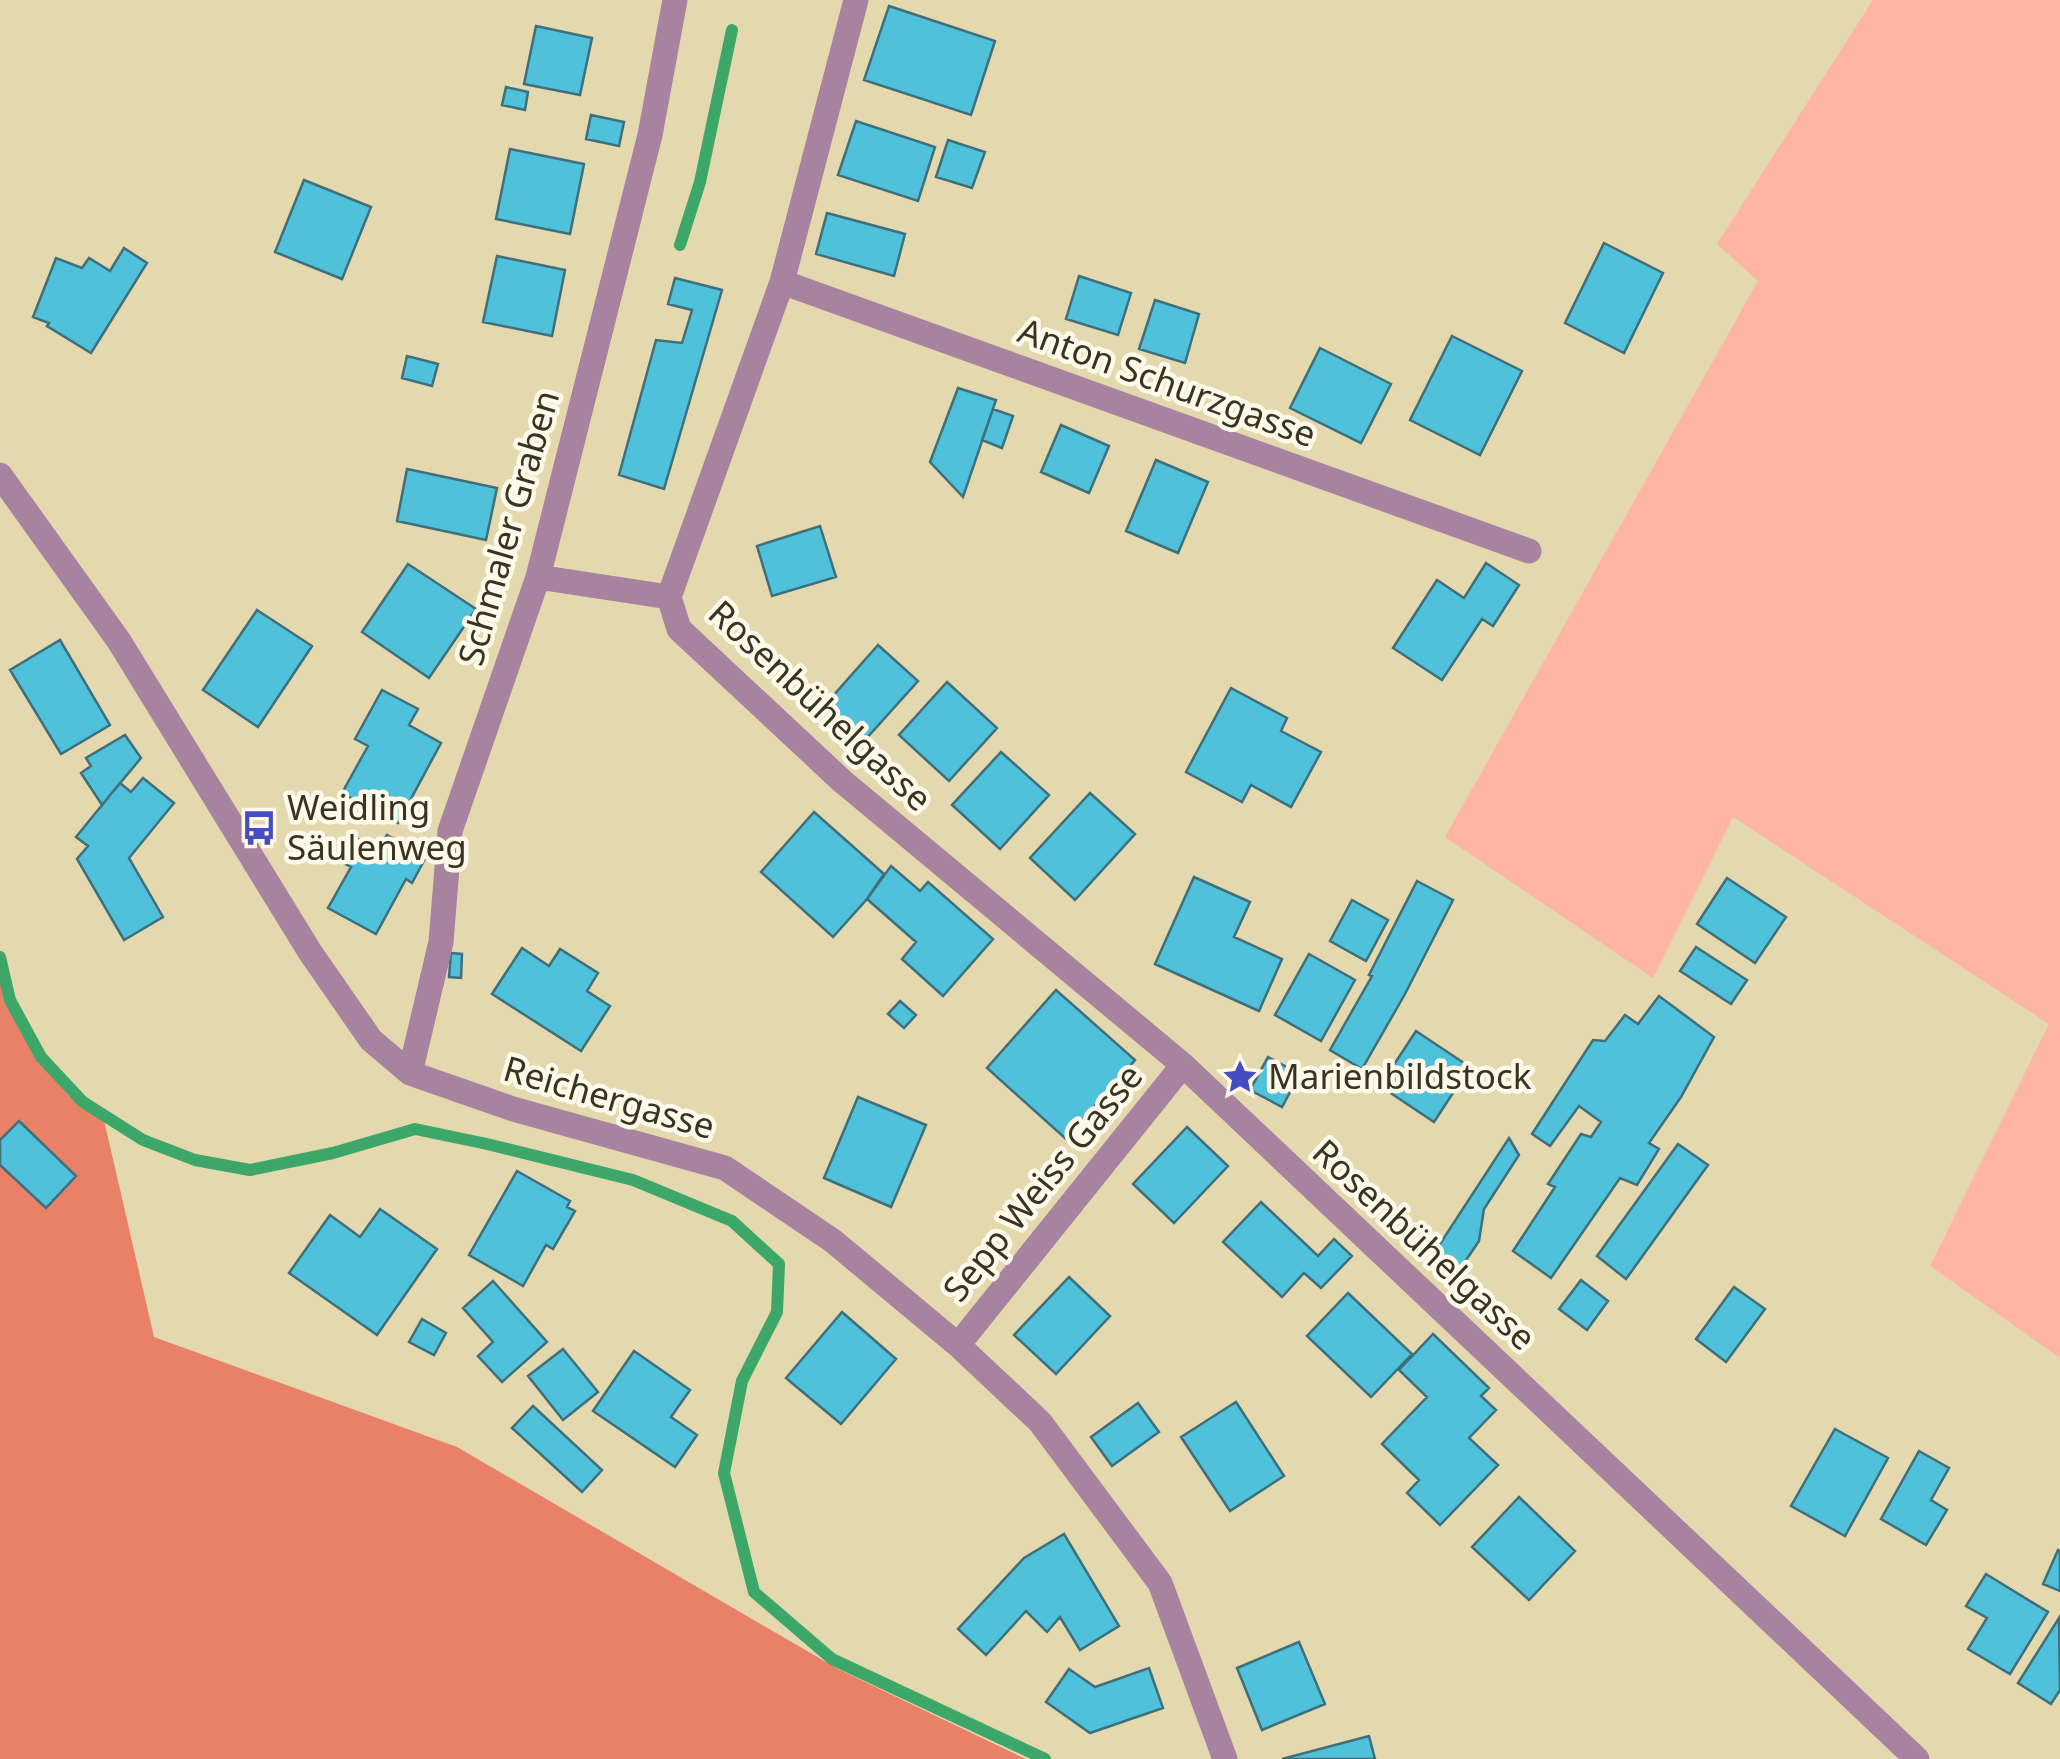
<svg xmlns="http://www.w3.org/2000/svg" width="2060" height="1759" viewBox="0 0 2060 1759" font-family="'Noto Sans',sans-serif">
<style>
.green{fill:#ffb5a3}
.forest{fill:#e98068}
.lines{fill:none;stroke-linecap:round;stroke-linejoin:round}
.stream{stroke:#3da769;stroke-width:12}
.building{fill:#4fc1da;stroke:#3e6f7a;stroke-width:2.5}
.minor{stroke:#a8839f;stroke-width:25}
.labels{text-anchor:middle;stroke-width:9;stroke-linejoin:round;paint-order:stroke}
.street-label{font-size:35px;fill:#383423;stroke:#fef9e9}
.poi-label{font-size:35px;fill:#383423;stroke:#fef9e9;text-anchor:start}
</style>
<rect width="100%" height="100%" fill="#e4d8af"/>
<!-- green -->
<path class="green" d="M1873 0H2060V1358L1930 1266 2049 1024 1733 817 1653 978 1445 837 1758 281 1717 244Z"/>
<!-- forest -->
<path class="forest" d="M0 950 11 1002 44 1066 68 1095 104 1120 154 1337 457 1447 838 1669 1026 1759H0Z"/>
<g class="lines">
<!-- stream -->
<path class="stream" d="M680 245 700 182 732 30
M0 957 10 1000 41 1057 83 1102 143 1140 195 1160 250 1170 333 1153 415 1129 487 1144 633 1180 732 1221 779 1264 777 1312 742 1381 724 1473 754 1592 832 1659 1045 1759"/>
</g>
<!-- building -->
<path class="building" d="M889 6 995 41 971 115 864 80Z
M536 26 592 38 580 95 524 84Z
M506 87 528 92 525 110 502 105Z
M591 115 624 122 619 146 586 139Z
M856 121 935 147 918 201 838 175Z
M948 140 985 152 972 188 936 177Z
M510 149 584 164 570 234 496 219Z
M304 180 371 207 342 279 275 252Z
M827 213 905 234 894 276 816 254Z
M1604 243 1663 273 1624 353 1565 323Z
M124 248 147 263 91 353 47 326 49 323 33 317 56 258 82 268 89 258 110 271Z
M497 256 565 270 552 336 483 322Z
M1079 276 1131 293 1118 335 1066 319Z
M675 278 722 290 664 489 619 475 656 340 682 343 692 310 668 304Z
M1155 300 1199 314 1185 363 1139 349Z
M1452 336 1522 371 1480 455 1410 420Z
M1320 348 1391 384 1361 443 1290 408Z
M407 356 438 364 432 386 402 378Z
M958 388 996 400 963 497 930 462Z
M993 409 1013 416 1002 448 982 440Z
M1061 425 1109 446 1089 493 1041 472Z
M1156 460 1208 482 1178 553 1126 531Z
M407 469 497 488 486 540 397 521Z
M820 526 836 577 772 596 757 546Z
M1486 563 1519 585 1493 626 1482 619 1442 680 1393 648 1437 580 1464 598Z
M408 564 476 609 429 678 362 632Z
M257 610 312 646 258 727 203 690Z
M60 640 110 725 61 754 10 670Z
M878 645 918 681 865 740 825 705Z
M947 682 997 728 949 781 899 735Z
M1231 688 1287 718 1281 731 1321 752 1291 807 1251 785 1242 802 1186 772Z
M382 690 418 709 409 725 441 743 398 823 342 793 368 746 355 739Z
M125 735 141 758 102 805 81 773 91 766 86 758Z
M1001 752 1049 795 1000 849 952 805Z
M143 778 174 803 129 858 163 917 124 940 77 859 88 846 76 837 120 783 131 792Z
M1090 793 1135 834 1075 900 1030 858Z
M814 812 884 874 867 899 833 937 761 872Z
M351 835 378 850 387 835 426 857 412 883 406 879 376 934 328 908 351 867 337 860Z
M891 866 920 891 928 882 993 939 943 996 902 959 916 942 867 899Z
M1194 877 1250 902 1234 937 1282 959 1259 1011 1155 964Z
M1727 878 1786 917 1755 963 1697 924Z
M1417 881 1453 900 1405 994 1362 1069 1330 1050 1372 976 1369 975Z
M1352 900 1388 920 1366 961 1330 941Z
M1696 947 1747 980 1731 1004 1680 971Z
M522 948 549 966 560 949 598 973 587 991 610 1006 581 1051 492 994Z
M451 953 462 954 461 978 449 977Z
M1309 954 1355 980 1321 1041 1275 1015Z
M1056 990 1135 1060 1066 1139 987 1068Z
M1659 996 1714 1037 1681 1097 1649 1143 1659 1149 1637 1185 1620 1178 1551 1278 1513 1251 1555 1187 1548 1184 1581 1134 1591 1137 1601 1122 1579 1106 1550 1146 1532 1134 1593 1040 1605 1041 1625 1015 1638 1024Z
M900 1001 916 1015 904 1028 888 1014Z
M1416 1031 1470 1067 1434 1122 1380 1086Z
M1268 1057 1300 1074 1282 1107 1250 1090Z
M858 1097 926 1125 891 1207 824 1178Z
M19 1121 76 1176 46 1208 0 1165V1140Z
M1187 1127 1228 1166 1174 1223 1133 1184Z
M1509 1138 1519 1155 1484 1209 1479 1241 1460 1269 1434 1253Z
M1678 1144 1708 1165 1626 1279 1597 1256Z
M517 1171 570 1201 567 1207 575 1211 553 1249 546 1245 523 1286 469 1255Z
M1261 1202 1318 1256 1334 1239 1352 1256 1321 1288 1304 1273 1282 1297 1223 1242Z
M380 1209 437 1249 377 1335 289 1273 330 1215 360 1237Z
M1069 1277 1110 1316 1056 1374 1014 1335Z
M1581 1280 1608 1301 1587 1330 1559 1309Z
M493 1281 547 1342 502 1382 478 1356 493 1342 463 1308Z
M1734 1287 1765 1309 1726 1362 1696 1339Z
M1348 1293 1412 1354 1371 1397 1307 1336Z
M842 1312 896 1359 841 1424 786 1378Z
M422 1319 446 1333 434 1355 409 1342Z
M1433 1334 1489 1388 1481 1396 1496 1410 1469 1438 1498 1465 1440 1525 1407 1493 1419 1480 1382 1444 1427 1397 1399 1370Z
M563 1349 598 1392 563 1420 528 1376Z
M634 1351 690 1390 671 1417 697 1435 675 1467 593 1411Z
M1236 1402 1284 1476 1230 1511 1181 1437Z
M1138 1403 1159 1432 1112 1466 1091 1437Z
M533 1406 602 1470 582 1492 512 1428Z
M1835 1429 1888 1458 1845 1536 1791 1506Z
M1919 1451 1949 1468 1931 1500 1947 1510 1926 1545 1881 1519Z
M1519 1497 1575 1551 1529 1600 1472 1547Z
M1064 1534 1119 1626 1080 1650 1060 1617 1047 1632 1026 1611 986 1655 958 1629 1024 1558Z
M2058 1550 2060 1551V1591L2043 1584Z
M1986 1574 2048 1612 2010 1674 1968 1649 1987 1618 1966 1606Z
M2059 1618 2060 1690 2051 1704 2018 1683Z
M1299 1642 1325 1704 1262 1730 1237 1668Z
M1149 1668 1163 1708 1090 1733 1046 1702 1069 1669 1095 1687Z
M1369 1736 1375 1759H1282Z"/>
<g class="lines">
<!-- minor -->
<path class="minor" d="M782 282 1529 551
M0 475 119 641 310 952 371 1040 410 1073 513 1109 725 1168 833 1241 958 1345 1040 1422 1160 1583 1225 1759
M538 577 669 597 679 629 842 781 1183 1065 1917 1759
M669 597 782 282 856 0
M410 1073 441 942 450 831 538 577 650 135 675 0
M958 1345 1183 1065"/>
</g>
<!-- icons -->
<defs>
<symbol id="bus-bare" viewBox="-9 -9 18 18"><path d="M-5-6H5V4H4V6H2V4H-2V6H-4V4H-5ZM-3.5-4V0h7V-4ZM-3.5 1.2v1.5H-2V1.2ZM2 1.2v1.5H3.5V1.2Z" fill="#454dc2" stroke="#fef9e9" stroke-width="2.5" paint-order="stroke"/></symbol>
<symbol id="sight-bare" viewBox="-9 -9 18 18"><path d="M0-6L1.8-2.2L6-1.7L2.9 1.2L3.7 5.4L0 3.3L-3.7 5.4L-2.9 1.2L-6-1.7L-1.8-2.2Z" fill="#454dc2" stroke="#fef9e9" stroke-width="2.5" paint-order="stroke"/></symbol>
</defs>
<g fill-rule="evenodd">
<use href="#bus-bare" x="234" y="803" width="50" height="50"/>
<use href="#sight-bare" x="1215" y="1052" width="50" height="50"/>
</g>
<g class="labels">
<!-- street labels -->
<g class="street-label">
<text transform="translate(1167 383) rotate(20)" y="12">Anton Schurzgasse</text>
<text transform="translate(509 528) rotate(-74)" y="12">Schmaler Graben</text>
<text transform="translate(820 706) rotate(43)" y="12">Rosenbühelgasse</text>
<text transform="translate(609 1098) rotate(16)" y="12">Reichergasse</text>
<text transform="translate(1043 1183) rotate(-51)" y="12">Sepp Weiss Gasse</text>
<text transform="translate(1424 1245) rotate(43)" y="12">Rosenbühelgasse</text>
</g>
<!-- poi labels -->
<g class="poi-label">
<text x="287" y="820">Weidling<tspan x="287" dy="40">Säulenweg</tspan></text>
<text x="1268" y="1089">Marienbildstock</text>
</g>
</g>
</svg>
